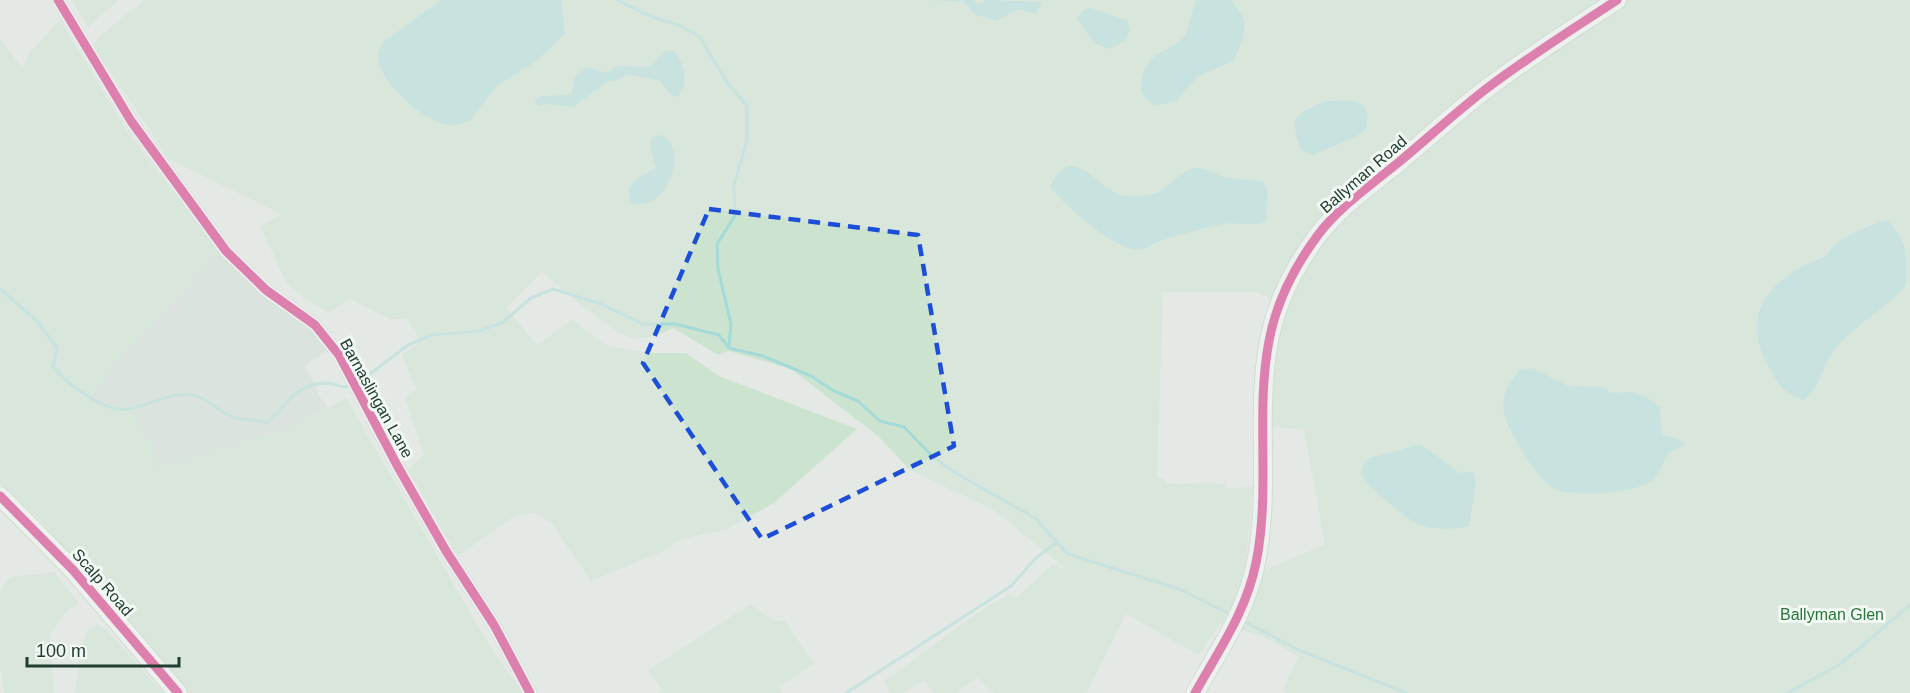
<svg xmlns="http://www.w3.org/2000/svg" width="1910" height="693" viewBox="0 0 1910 693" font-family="Helvetica,sans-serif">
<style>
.built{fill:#d1dbd5}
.green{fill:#cce3cf;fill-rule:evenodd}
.water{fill:#a4dad7}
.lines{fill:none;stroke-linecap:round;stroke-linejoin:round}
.stream{stroke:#a4dad7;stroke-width:3}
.street-casing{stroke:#c1c6c3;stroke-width:14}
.secondary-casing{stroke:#bfc7c3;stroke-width:20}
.street{stroke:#fbfcfb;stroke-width:12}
.secondary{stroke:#fbfcfb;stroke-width:18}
.cycleway-casing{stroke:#f2f8f4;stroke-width:13}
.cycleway{stroke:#d6006c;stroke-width:9}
.marked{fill:none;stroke:#1d4ed8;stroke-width:4.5;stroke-dasharray:12 8;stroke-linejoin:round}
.labels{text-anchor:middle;stroke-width:6;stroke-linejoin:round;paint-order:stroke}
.street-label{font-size:16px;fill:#213d31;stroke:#f2f8f4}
.park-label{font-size:16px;fill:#2a753a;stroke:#f2f8f4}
</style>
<rect width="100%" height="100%" fill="#e4e9e6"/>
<!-- built -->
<path class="built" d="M219 252 253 285 309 327 329 350 304 366 317 387 318 395 328 407 292 427 156 469 125 410 89 397 120 357Z"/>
<!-- green -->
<path class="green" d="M72 0H119L88 27Z
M144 0H1910V693H1287L1283 690 1298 656 1264 637 1221 623 1199 655 1126 614 1088 690 1083 693H994L977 678 956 693H934L924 680 903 693H892L883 682C916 658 949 634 981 610 990 603 1000 601 1009 594L1015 599 1053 564 1068 571 994 510 910 470 878 436 791 369 729 351 718 355 673 328C661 334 646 340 632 338 613 335 559 285 542 272L506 308 537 345 572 319 606 345 648 353H686L719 376 857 429 774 503 727 529 682 539 663 551 591 581 552 524 536 513 516 515 458 556 408 469 424 455 405 398 416 389 402 354 418 344 416 331 405 319H389L350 299 329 313C314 303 290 292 282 274 274 258 269 243 260 227L281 214 169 159 93 45 100 36ZM1163 292H1253L1278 300 1268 426 1304 430 1325 545 1266 569 1246 560 1253 487 1226 488 1224 484C1205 481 1186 485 1166 483L1164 478H1157Z
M60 20 128 133 219 252 120 357 90 397C100 402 117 404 126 411 144 423 155 448 156 469L291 427 346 398 488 643 522 693H189L41 522 0 483V39L23 68 30 52Z
M54 572 79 603 66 612 50 635 54 693H4L0 667V590L10 577Z
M751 604 773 620 785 621 814 664 779 687 782 693H657L662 689 648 670Z
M97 625 106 629 163 693H75L81 647 88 629Z"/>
<!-- water -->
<path class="water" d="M441 0H561L565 34 536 61 498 85 469 121C464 122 457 125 451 125 426 124 379 82 378 58 377 51 381 47 385 41Z
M922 0H973L978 4 987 0 1042 2 1036 14 1018 9 996 21 974 14 963 1Z
M1196 0H1231C1234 6 1240 10 1242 15 1249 31 1240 47 1233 61L1198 76 1176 101 1154 106 1141 93C1141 55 1157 58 1185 37Z
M1090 8 1127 20 1130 31 1124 41 1110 49 1094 43 1077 19 1083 10Z
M673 50C685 63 690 84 677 97L671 95 660 81 626 74 618 80 606 82 573 107 545 104 539 106 534 101 542 96 571 95 575 77 586 68C600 68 603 78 616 66L650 67 665 51Z
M1325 101C1349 102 1373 94 1366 129L1354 138 1312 155 1301 150C1289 115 1293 116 1325 101Z
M662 135C685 149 673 187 654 200 648 204 638 204 631 205L628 190 634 181 656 168 650 148 652 137Z
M1067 166C1093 166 1101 193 1127 196 1137 197 1150 196 1159 192 1172 185 1182 168 1198 168 1208 169 1219 177 1229 178 1240 180 1251 179 1262 181L1268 189 1266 221C1249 228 1239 221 1222 224 1203 228 1173 236 1155 243 1151 245 1147 248 1143 249 1120 256 1064 205 1050 187L1056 175Z
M1888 220C1910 248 1905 251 1906 285 1886 310 1855 323 1833 352 1821 368 1821 387 1804 400 1779 390 1779 385 1767 363 1744 321 1762 289 1800 268 1807 263 1818 261 1825 256 1829 254 1830 249 1834 246 1848 234 1870 225 1888 220Z
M1532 368 1568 386 1602 387 1611 393 1631 392 1648 398 1660 407 1661 435 1678 439 1686 445C1681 447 1673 450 1669 453 1661 464 1659 479 1644 485 1625 493 1572 498 1553 488 1537 480 1504 426 1503 407 1502 393 1511 381 1519 370Z
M1420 444 1460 473 1473 472 1476 483 1469 526C1454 530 1433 530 1418 524 1410 522 1365 484 1362 476 1360 470 1364 464 1368 459Z"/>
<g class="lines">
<!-- stream -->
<path class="stream" d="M617 0 652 17 681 26 700 37 726 81 747 106V140L734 185 735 216 717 244 718 269 731 324 729 346
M0 289 37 321 57 348 53 367C66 383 105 413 128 409 150 405 168 393 191 395 207 396 219 414 236 418 246 421 257 419 267 423 289 404 295 383 328 383 337 384 342 389 351 386
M357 384 408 345 432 335 480 331 503 322 531 298 553 289 601 304 643 324H675L719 335 729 348 763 356 811 376 834 391 858 401 880 421 904 427 933 457 959 475 1035 518 1068 554 1179 589 1232 615
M1243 621 1301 651 1406 693
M846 693 1011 586 1036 558 1057 542
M1787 693 1842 663 1910 605"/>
<defs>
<path id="street" d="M58 0 131 121 226 251 266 290 315 325 339 355 398 467 446 551 494 625 530 693"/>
<path id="secondary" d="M0 496 73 570 178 693
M1195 693C1219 650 1246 612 1256 563 1271 489 1255 414 1269 341 1276 303 1295 266 1318 235 1339 207 1372 184 1399 162 1428 138 1456 112 1486 89 1528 57 1573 29 1617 0"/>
</defs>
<!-- street casing -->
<use href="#street" class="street-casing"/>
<!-- secondary casing -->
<use href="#secondary" class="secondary-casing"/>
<!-- street -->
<use href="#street" class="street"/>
<!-- secondary -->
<use href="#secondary" class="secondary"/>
<defs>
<path id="cycleway" d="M58 0 131 121 226 251 266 290 315 325 339 355 398 467 446 551 494 625 530 693
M0 496 73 570 178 693
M1195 693C1219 650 1246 612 1256 563 1271 489 1255 414 1269 341 1276 303 1295 266 1318 235 1339 207 1372 184 1399 162 1428 138 1456 112 1486 89 1528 57 1573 29 1617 0"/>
</defs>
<!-- cycleway casing -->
<use href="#cycleway" class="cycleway-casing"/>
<!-- cycleway -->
<use href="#cycleway" class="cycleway"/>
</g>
<!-- marked area -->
<path d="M0 0H1910V693H0ZM709 209 918 235 954 446 762 539 643 363Z" fill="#e4e9e6" fill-opacity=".55" fill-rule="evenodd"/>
<path class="marked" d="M709 209 918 235 954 446 762 539 643 363Z"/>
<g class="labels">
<!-- street labels -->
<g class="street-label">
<text transform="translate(1363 174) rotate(-41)" y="6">Ballyman Road</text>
<text transform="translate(377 398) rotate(61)" y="6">Barnaslingan Lane</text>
<text transform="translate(103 582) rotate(49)" y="6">Scalp Road</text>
</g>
<!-- park labels -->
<g class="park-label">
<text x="1832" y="620">Ballyman Glen</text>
</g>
</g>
<!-- scale -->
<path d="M27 657v9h152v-9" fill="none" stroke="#213d31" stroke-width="3"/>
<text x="36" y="657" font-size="18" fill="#213d31" stroke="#f2f8f4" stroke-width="4.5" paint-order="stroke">100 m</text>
</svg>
